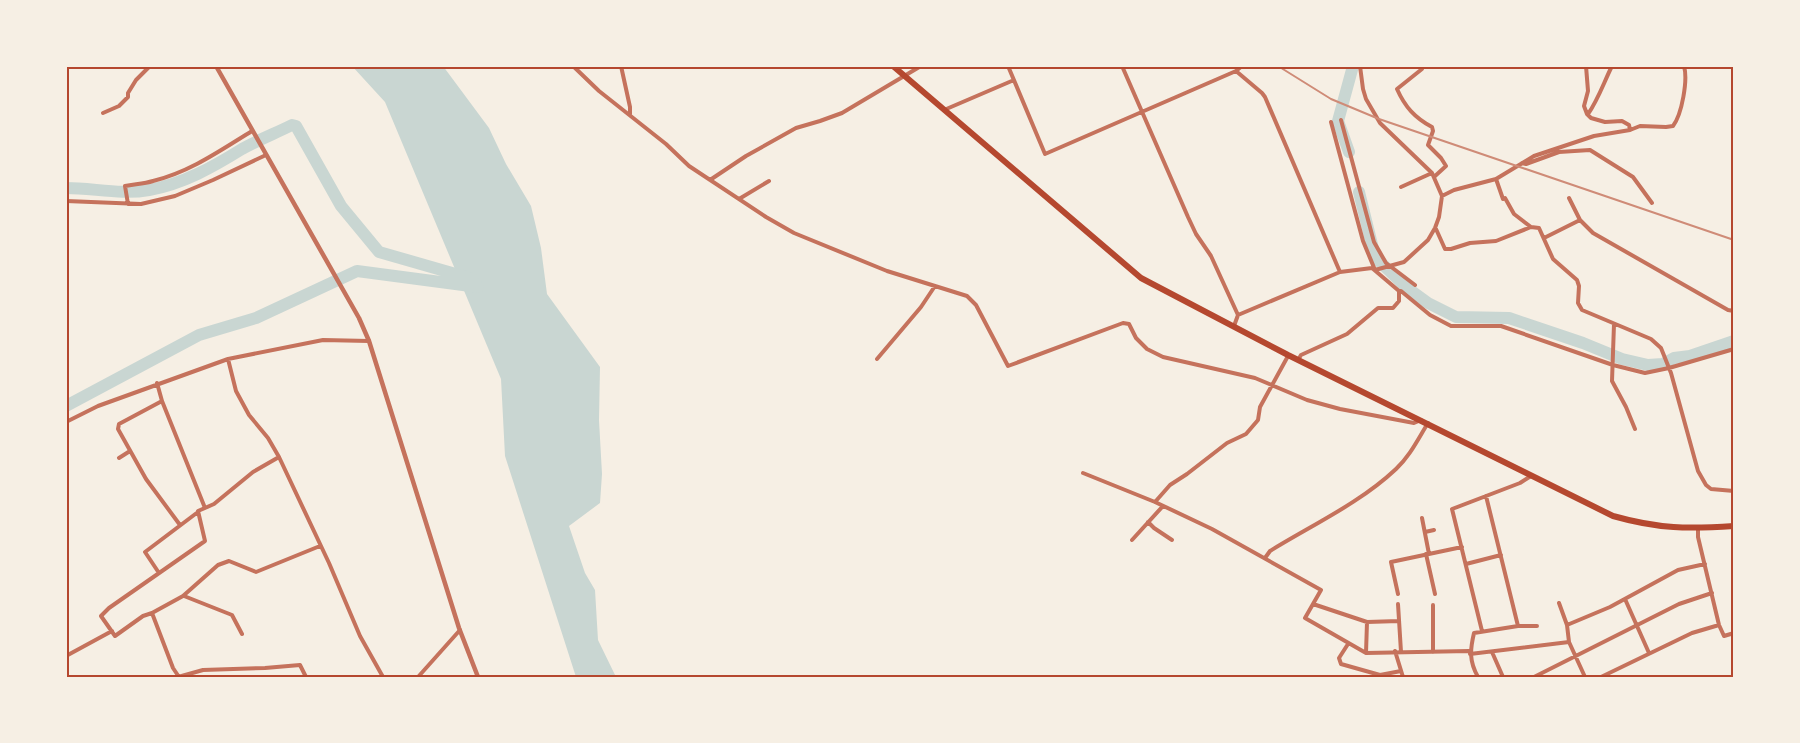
<svg xmlns="http://www.w3.org/2000/svg" width="1800" height="743" viewBox="0 0 1800 743" font-family="'IBM Plex Serif',serif">
<style>
.water{fill:#c9d6d2}
.lines{fill:none;stroke-linecap:round;stroke-linejoin:round}
.river{stroke:#c9d6d2;stroke-width:12}
.minor{stroke:#c5725c;stroke-width:4}
.tertiary{stroke:#c5725c;stroke-width:4.5}
.trunk{stroke:#b5482f;stroke-width:6}
.rail{stroke:#cf8b77;stroke-width:2}
.neatline{fill:none;stroke:#b5482f;stroke-width:2}
</style>
<rect width="100%" height="100%" fill="#f6efe4"/>
<!-- water -->
<path class="water" d="M352 66H443L489 128 506 164 531 206 541 248 547 294 600 367 599 420 602 474 600 503 569 526 585 573 595 590 598 640 616 677H576L505 456 501 379 385 102Z"/>
<g class="lines">
<!-- river -->
<path class="river" d="M1349 152 1338 121 1353 66
M66 188C93 188 122 195 149 190 183 184 213 167 242 149 258 140 276 133 292 125L296 126 341 206 379 252 473 279
M1359 192 1375 257 1406 287 1428 303 1456 317 1509 318 1583 343 1622 359 1648 365 1663 364 1674 358 1690 356 1734 341
M66 406 199 335 256 318 357 271 478 287"/>
<!-- minor -->
<path class="minor" d="M573 66 599 91 666 144 689 166 766 217 794 233 887 271 967 296 976 305 1008 366 1123 323 1129 324 1136 338 1147 349 1163 357 1255 378 1307 400 1340 409 1414 423 1421 420
M621 66 630 107V114
M1008 66 1045 154 1236 71 1242 66
M1122 66 1188 217 1196 234 1211 256 1238 315
M1360 66 1363 89 1366 99 1380 123 1432 173 1442 196
M1421 66 1422 69 1397 89C1405 107 1415 118 1432 127L1433 131 1428 145 1441 158 1446 166 1434 177
M1586 66 1588 91 1584 106 1587 114 1591 118 1605 122 1622 121 1629 125 1630 130
M1236 71 1262 93 1265 97 1340 272
M944 110 1014 80
M103 113 119 106 128 97V93L136 80 150 66
M1588 114C1598 100 1604 82 1612 66
M1341 120 1374 242 1386 263 1415 285
M1331 122 1363 241 1375 270 1404 262 1428 240 1435 228 1439 217 1442 196 1454 190 1496 179 1534 156 1594 136 1630 130 1640 126 1666 127 1673 126C1682 114 1688 80 1684 66
M1522 163 1526 164 1559 152 1590 150 1633 177 1652 203
M1496 179 1503 199 1505 198 1514 214 1531 227
M710 180 746 156 796 128 820 121 842 113 921 66
M1401 187 1432 173
M1569 198 1580 220 1593 233 1728 310 1734 311
M739 199 769 181
M66 201 141 204 175 196 213 180 266 155
M128 204 125 186C135 184 144 184 153 181 190 172 221 150 252 131
M1436 229 1445 249H1451L1470 243 1496 241 1531 227 1539 228 1553 259 1577 280 1579 286 1578 303 1582 310 1651 339 1661 348 1671 373 1698 471 1706 485 1711 489 1734 491
M1544 238 1580 220
M1399 291H1401L1430 315 1451 326H1501L1613 365 1645 373 1669 368 1734 349
M1614 324 1612 381 1626 407 1635 429
M1234 326 1238 315 1340 272 1372 268 1399 291V301L1393 308H1378L1347 334 1301 355 1298 360
M228 359 236 391 249 415 268 438 279 457 329 563 360 636 383 677
M877 359 921 307 935 286
M157 383 162 401 205 508
M162 401 119 424 118 429 146 479 180 525
M66 422 98 406 228 359 323 340 369 341
M279 457 253 472 214 504 198 511 205 541 109 608 101 616 115 636 143 616 152 613 183 596 218 565 229 561 256 572 320 546
M119 458 130 451
M1083 473 1155 502 1212 529 1321 590 1305 618 1366 653 1469 651
M1486 496 1518 626
M1155 502 1170 485 1187 474 1227 443 1246 434 1258 420 1260 407 1288 356
M1422 518 1429 554
M1148 522 1154 528 1172 540
M1698 529V537L1719 625 1724 636 1734 633
M1425 532 1434 530
M1132 540 1163 506
M1426 554 1435 594
M1265 558 1270 551C1312 525 1360 503 1396 469 1410 456 1418 439 1428 423
M1466 564 1501 555
M159 573 145 552 198 512
M1398 594 1391 562 1462 547
M184 596 232 615 242 634
M1625 599 1649 653
M1559 603 1567 625 1569 642 1585 677
M1313 604 1367 622 1399 621
M1398 604 1401 652
M152 613 173 668 179 677
M1567 625 1610 607 1678 570 1705 564
M1482 631 1452 509 1520 483 1531 476
M1348 644 1339 658 1341 664 1380 675 1401 671
M1395 651 1403 677
M1433 652V605
M1492 652 1503 677
M1366 653 1367 622
M1470 654 1569 642
M66 656 112 631
M178 677 203 670 265 668 300 665 306 677
M418 677 460 630
M1478 677C1469 661 1470 650 1474 633L1518 626H1537
M1534 677 1679 604 1712 593
M1601 677 1692 633 1719 625"/>
<!-- tertiary -->
<path class="tertiary" d="M216 66 359 318 369 341 459 628 478 677"/>
<!-- trunk -->
<path class="trunk" d="M893 66 1141 278 1288 355 1613 516C1659 529 1688 529 1734 526"/>
<!-- rail -->
<path class="rail" d="M1278 66 1331 99 1379 119 1734 240"/>
</g>
<!-- border -->
<rect width="1800" height="743" fill="none" stroke="#f6efe4" stroke-width="135"/>
<rect x="68" y="68" width="1664" height="608" class="neatline"/>
</svg>
